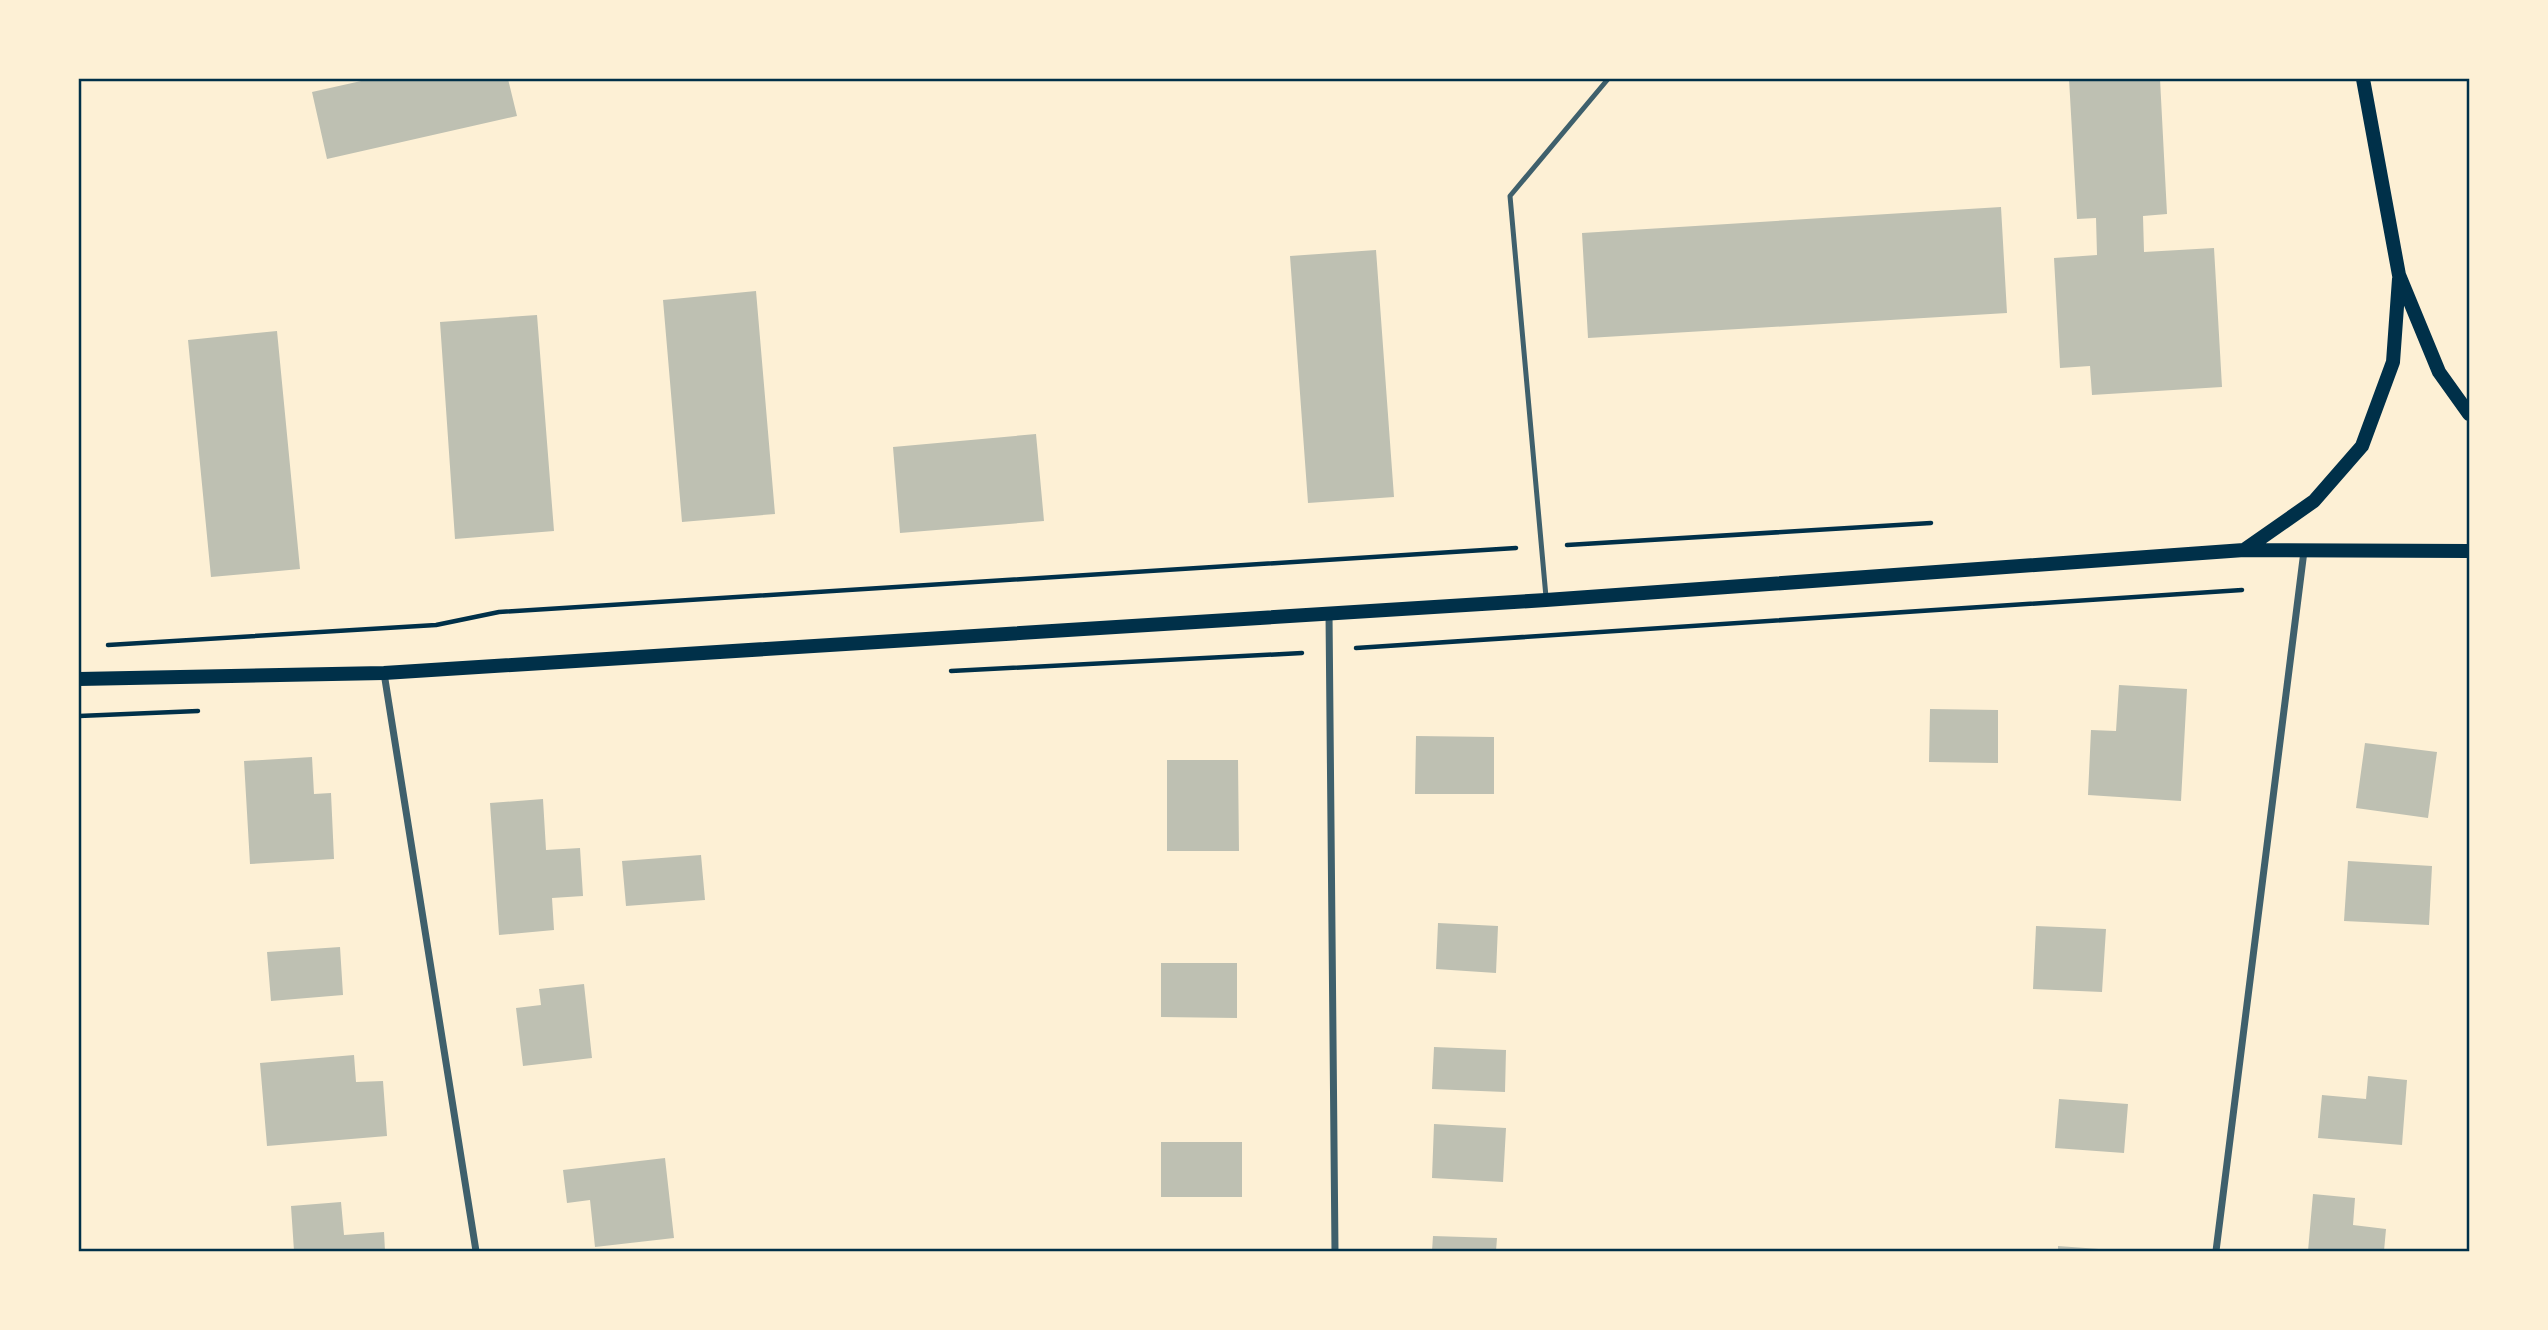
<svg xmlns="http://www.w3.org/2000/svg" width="2548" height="1330" viewBox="0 0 2548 1330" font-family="Raleway,sans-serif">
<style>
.building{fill:#bec0b2}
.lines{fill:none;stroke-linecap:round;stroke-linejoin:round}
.path{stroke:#003049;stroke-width:4.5}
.service{stroke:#3f606c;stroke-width:5}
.minor{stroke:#3f606c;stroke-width:7}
.secondary{stroke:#003049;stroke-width:14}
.neatline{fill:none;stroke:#003049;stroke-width:2.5}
</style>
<rect width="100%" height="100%" fill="#fdf0d5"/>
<!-- building -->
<path class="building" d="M370 79H508L517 116 327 159 312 92Z
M2069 79H2160L2167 214 2143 216 2144 252 2214 248 2222 387 2092 395 2090 366 2060 368 2054 258 2097 255 2096 218 2077 219Z
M2001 207 2007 313 1588 338 1582 233Z
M1376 250 1394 497 1308 503 1290 256Z
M756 291 775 514 682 522 663 300Z
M537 315 554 531 455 539 440 322Z
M277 331 300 569 211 577 188 340Z
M1036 434 1044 521 900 533 893 447Z
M2119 685 2187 689 2181 801 2088 795 2091 730 2116 731Z
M1930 709 1998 710V763L1929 762Z
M1416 736 1494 737V794H1415Z
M2365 743 2437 752 2428 818 2356 808Z
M312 757 314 794 331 793 334 859 250 864 244 761Z
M1167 760H1238L1239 851H1167Z
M543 799 546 850 580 848 583 896 552 898 554 930 499 935 490 803Z
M701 855 705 900 626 906 622 861Z
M2348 861 2432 866 2429 925 2344 921Z
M1438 923 1498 926 1496 973 1436 969Z
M2036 926 2106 929 2102 992 2033 989Z
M340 947 343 995 271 1001 267 952Z
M1161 963H1237V1018L1161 1017Z
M584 984 592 1058 523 1066 516 1008 541 1005 539 989Z
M1434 1047 1506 1050 1505 1092 1432 1089Z
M354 1055 356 1082 383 1081 387 1136 267 1146 260 1063Z
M2368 1076 2407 1080 2402 1145 2318 1138 2322 1095 2366 1099Z
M2059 1099 2128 1104 2124 1153 2055 1148Z
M1434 1124 1506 1128 1503 1182 1432 1178Z
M1161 1142H1242V1197H1161Z
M665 1158 674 1238 595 1247 590 1200 567 1203 563 1170Z
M2313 1194 2355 1198 2353 1225 2386 1229 2384 1251H2308Z
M341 1202 344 1235 384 1232 385 1251H294L291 1206Z
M1433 1236 1497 1238 1496 1251H1432Z
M2058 1246 2099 1249V1251H2058Z"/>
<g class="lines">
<!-- path -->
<path class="path" d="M1567 545 1931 523
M108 645 436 625 499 612 1516 548
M1356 648 2242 590
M951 671 1302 653
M79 716 198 711"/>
<!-- service -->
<path class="service" d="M1546 597 1510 196 1608 79"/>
<!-- minor -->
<path class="minor" d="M1329 613 1335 1251
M384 673 476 1251
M2216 1251 2304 551"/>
<!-- secondary -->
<path class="secondary" d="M2363 79 2399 275 2439 372 2469 414
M2244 550 2314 501 2362 446 2393 362 2399 279
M79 679 384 673 1546 600 2244 550 2469 551"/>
</g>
<!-- border -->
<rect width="2548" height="1330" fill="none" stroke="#fdf0d5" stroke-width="161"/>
<rect x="80" y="80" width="2388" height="1170" class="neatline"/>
</svg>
